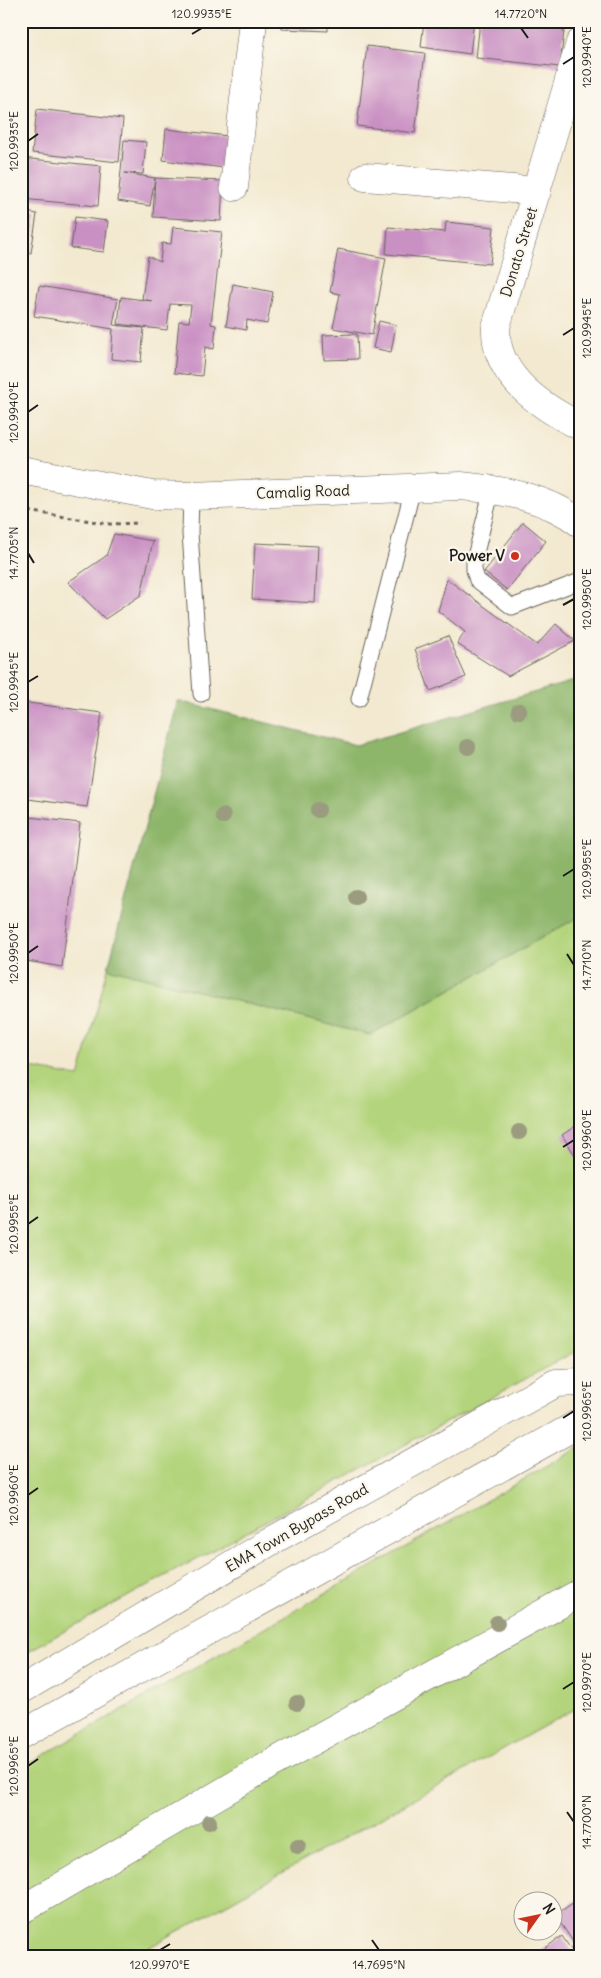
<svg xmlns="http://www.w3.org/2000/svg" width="601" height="1978" viewBox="0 0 601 1978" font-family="Delius,sans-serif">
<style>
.green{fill:#b3d47b;stroke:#68784c}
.forest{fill:#8eb66b;stroke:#556944}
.building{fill:#c990c3}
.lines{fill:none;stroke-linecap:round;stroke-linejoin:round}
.service-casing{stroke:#67645b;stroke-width:17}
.minor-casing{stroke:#67645b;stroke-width:29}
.tertiary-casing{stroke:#67645b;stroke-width:29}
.secondary-casing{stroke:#67645b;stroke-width:29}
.path{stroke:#67645b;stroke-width:3;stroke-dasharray:4 4;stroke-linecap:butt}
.service{stroke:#fff;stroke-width:15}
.minor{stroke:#fff;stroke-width:28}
.tertiary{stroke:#fff;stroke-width:28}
.secondary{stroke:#fff;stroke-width:28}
.tree{fill:#9a9b7f}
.ticks{fill:none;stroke:#1c1c1c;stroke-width:2}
.poi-dot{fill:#c8321e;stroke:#fbf7ec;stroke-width:2}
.labels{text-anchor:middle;stroke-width:4.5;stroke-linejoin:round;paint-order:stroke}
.street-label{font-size:15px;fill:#1c1c1c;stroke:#fbf7ec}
.poi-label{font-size:15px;font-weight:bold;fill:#1c1c1c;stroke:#fbf7ec;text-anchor:end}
.neatline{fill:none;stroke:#1c1c1c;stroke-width:2}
.ticks-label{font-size:12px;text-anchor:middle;fill:#1c1c1c}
</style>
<rect width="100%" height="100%" fill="#fbf7ec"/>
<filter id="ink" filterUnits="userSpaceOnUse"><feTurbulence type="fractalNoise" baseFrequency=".02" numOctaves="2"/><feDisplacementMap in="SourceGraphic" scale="10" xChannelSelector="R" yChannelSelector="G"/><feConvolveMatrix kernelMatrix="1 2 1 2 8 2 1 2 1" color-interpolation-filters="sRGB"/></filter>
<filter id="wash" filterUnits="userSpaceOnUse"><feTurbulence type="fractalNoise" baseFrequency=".0096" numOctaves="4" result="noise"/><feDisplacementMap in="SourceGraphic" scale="20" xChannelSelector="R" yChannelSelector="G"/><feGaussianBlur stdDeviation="1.12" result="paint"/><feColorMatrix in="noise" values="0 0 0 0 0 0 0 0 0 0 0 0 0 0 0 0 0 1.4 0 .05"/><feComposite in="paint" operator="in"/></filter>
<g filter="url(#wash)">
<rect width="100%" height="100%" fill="#f3e9d0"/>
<!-- green -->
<path class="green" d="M580 916V1349L21 1655V1066L79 1077 108 968 370 1035Z
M580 1447V1706L132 1957H21V1768Z"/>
<!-- forest -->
<path class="forest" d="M580 679V916L370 1035 108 968 178 701 356 745Z"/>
<g id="blocks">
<!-- building -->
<path class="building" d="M282 21H328V31L282 29Z
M424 21H474L470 54 421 47Z
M480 21H565L560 67 476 58Z
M367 46 425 53 415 133 357 126Z
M37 109 123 119 119 162 32 153Z
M166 129 228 136 224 168 163 160Z
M124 140 146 142 143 174 125 173 155 178 150 206 118 201Z
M21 158 101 166 98 206 21 199Z
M155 178 223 181 221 221 153 217Z
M21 211 37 214 31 253 21 252Z
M75 217 108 221 104 252 71 248Z
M446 222 494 227 490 264 386 254 388 227 445 232Z
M173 227 222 232 211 324 216 325 214 349 205 347 202 376 174 373 179 321 189 322 191 305 170 304 167 330 118 324 121 297 152 301 142 299 148 256 160 262 162 243 171 244Z
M338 249 386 258 372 335 333 328 340 294 330 292Z
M233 284 273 292 267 324 247 320 246 330 226 326Z
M39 286 118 299 113 325 144 328 141 362 111 359 113 329 34 316Z
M379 321 396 325 391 352 373 348Z
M357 334 358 359 324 360 323 335Z
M523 522 546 541 507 590 484 572Z
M114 534 153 541 141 595 105 619 68 582 106 556Z
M255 543 318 546 315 603 252 599Z
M447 579 537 645 556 624 575 641 508 676 457 644 465 632 438 611Z
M448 636 466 677 430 691 415 649Z
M21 702 102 713 87 807 21 798Z
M21 816 80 823 62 967 21 960Z
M580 1123V1163L562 1135Z
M580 1898V1952L555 1915Z
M562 1936 576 1957H533Z"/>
</g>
</g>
<g filter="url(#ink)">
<use href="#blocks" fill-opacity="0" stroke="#67645b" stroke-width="1"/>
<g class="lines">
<defs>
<path id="service" d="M492 489 474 561V570L477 580 512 607 580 581
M191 496 190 533 201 694
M359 699 413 488"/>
<path id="minor" d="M580 43 496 327C494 375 541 407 580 426
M365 177 537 191
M234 187 253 21
M21 1910 276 1761 580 1593"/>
<path id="tertiary" d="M21 1690 273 1540 556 1383 580 1382
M21 1735 580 1423"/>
<path id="secondary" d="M21 470 152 495 191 496 461 486C502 490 547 497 580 523"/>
</defs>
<!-- service casing -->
<use href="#service" class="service-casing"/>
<!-- minor casing -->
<use href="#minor" class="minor-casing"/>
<!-- tertiary casing -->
<use href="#tertiary" class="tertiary-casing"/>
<!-- secondary casing -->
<use href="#secondary" class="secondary-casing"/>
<!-- path -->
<path class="path" d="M21 510 110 524 140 523"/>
<!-- service -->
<use href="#service" class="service"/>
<!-- minor -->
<use href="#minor" class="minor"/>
<!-- tertiary -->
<use href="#tertiary" class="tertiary"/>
<!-- secondary -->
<use href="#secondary" class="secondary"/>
</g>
<!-- trees -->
<g class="tree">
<circle cx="519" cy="711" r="8"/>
<circle cx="468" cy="747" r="8"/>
<circle cx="318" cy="810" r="8"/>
<circle cx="223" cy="816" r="8"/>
<circle cx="356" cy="897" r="8"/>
<circle cx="519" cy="1132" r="8"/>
<circle cx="497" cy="1623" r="8"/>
<circle cx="297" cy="1703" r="8"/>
<circle cx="209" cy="1822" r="8"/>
<circle cx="298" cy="1846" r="8"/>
</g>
</g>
<!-- ticks -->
<path class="ticks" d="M521 28 528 38M192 34 202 28M563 64 574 57M28 141 38 134M563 335 574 328M28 412 38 405M28 553 34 563M563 605 574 599M28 682 38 676M563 876 574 869M28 953 38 946M567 954 574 965M563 1147 574 1140M28 1224 38 1217M563 1418 574 1411M28 1495 38 1488M563 1689 574 1682M28 1766 38 1759M567 1812 574 1822M372 1940 379 1950M160 1950 170 1944"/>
<!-- markers -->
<circle class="poi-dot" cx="515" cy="556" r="5"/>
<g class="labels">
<!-- street labels -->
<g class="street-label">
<text transform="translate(519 252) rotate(-73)" y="5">Donato Street</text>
<text transform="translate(303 492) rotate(-2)" y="5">Camalig Road</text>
<text transform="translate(297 1528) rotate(-30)" y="5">EMA Town Bypass Road</text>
</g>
<!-- poi labels -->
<g class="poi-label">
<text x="505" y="561">Power V</text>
</g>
</g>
<!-- margin -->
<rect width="601" height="1978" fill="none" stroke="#fbf7ec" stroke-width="55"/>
<!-- north arrow -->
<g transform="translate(538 1916) rotate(57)"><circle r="24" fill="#fbf7ec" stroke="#a29f99"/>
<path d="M0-4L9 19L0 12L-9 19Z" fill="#c8321e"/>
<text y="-8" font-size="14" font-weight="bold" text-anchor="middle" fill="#1c1c1c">N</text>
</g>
<rect x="28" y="28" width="546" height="1922" class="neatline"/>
<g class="ticks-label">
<text x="202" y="18">120.9935°E</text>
<text x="521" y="18">14.7720°N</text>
<text transform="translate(587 57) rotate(-90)" y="4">120.9940°E</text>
<text transform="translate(14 141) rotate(-90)" y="4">120.9935°E</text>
<text transform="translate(587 328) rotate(-90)" y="4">120.9945°E</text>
<text transform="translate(14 412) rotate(-90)" y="4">120.9940°E</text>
<text transform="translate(14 553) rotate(-90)" y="4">14.7705°N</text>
<text transform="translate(587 599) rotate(-90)" y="4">120.9950°E</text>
<text transform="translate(14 682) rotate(-90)" y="4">120.9945°E</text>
<text transform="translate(587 869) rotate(-90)" y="4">120.9955°E</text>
<text transform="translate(14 953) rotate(-90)" y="4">120.9950°E</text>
<text transform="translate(587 965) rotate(-90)" y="4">14.7710°N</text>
<text transform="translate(587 1140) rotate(-90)" y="4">120.9960°E</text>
<text transform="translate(14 1224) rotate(-90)" y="4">120.9955°E</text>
<text transform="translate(587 1411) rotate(-90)" y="4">120.9965°E</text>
<text transform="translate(14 1495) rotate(-90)" y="4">120.9960°E</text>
<text transform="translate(587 1682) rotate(-90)" y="4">120.9970°E</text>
<text transform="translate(14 1766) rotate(-90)" y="4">120.9965°E</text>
<text transform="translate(587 1822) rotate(-90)" y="4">14.7700°N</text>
<text x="160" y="1969">120.9970°E</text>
<text x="379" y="1969">14.7695°N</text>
</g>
</svg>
